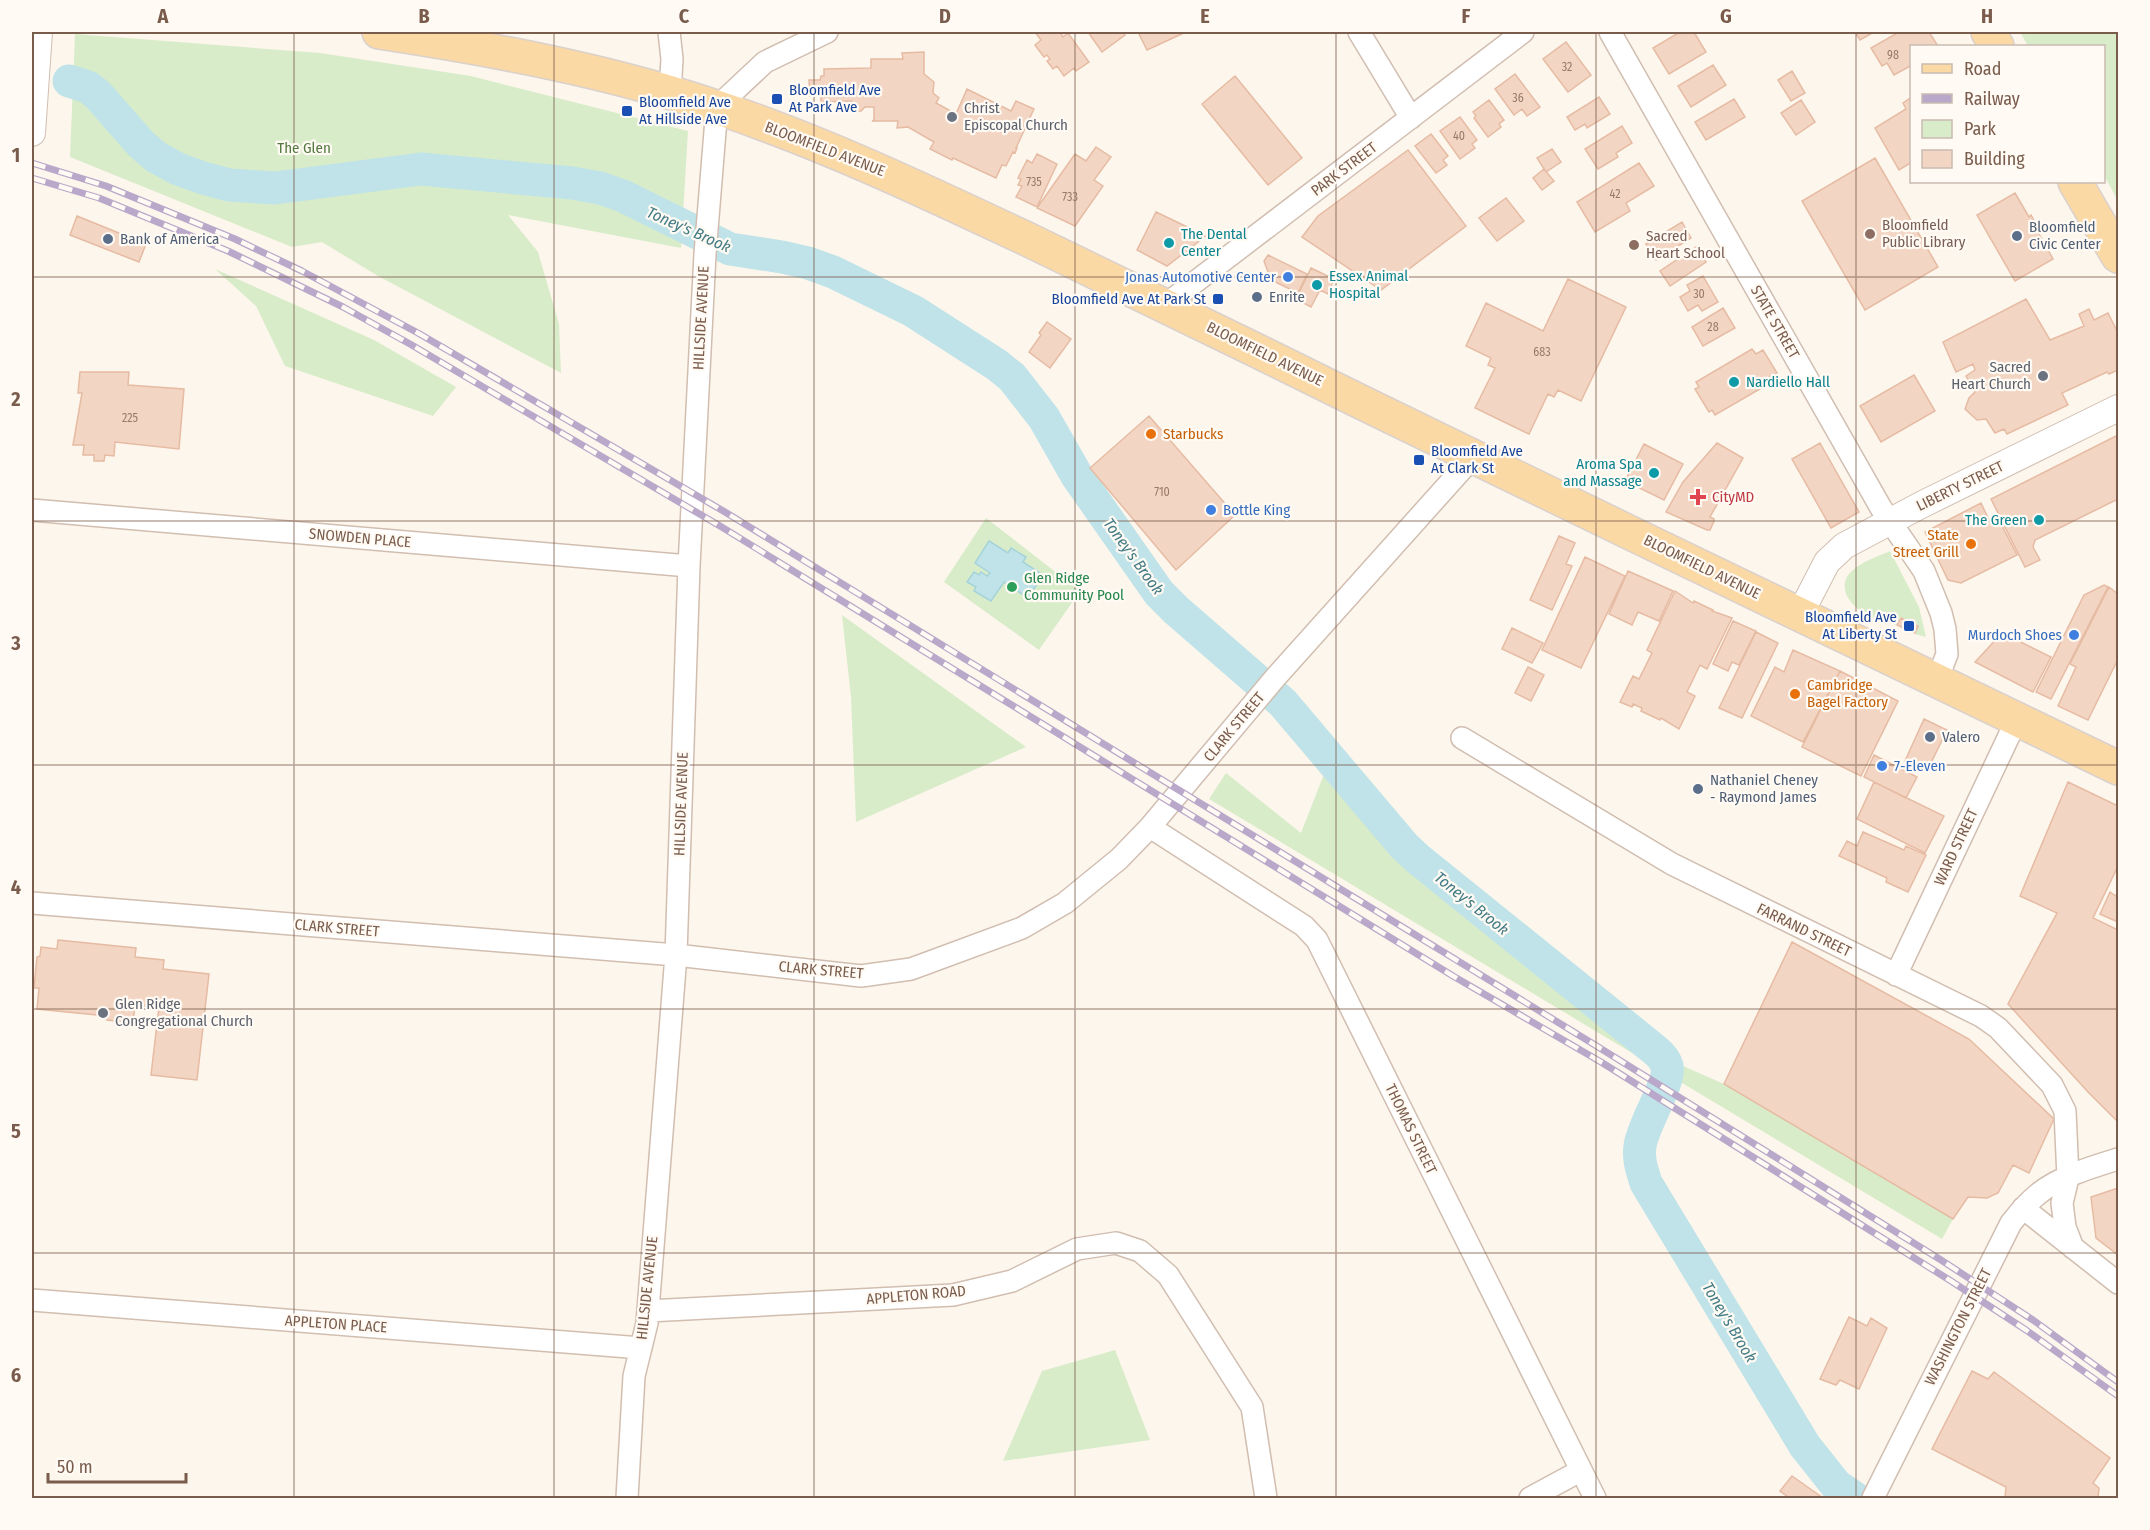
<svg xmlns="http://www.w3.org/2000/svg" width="2150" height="1530" viewBox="0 0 2150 1530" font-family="'Fira Sans Condensed',sans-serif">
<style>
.green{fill:#d8ecc9}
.water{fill:#bfe3e8;stroke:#a5d3da;stroke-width:1.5}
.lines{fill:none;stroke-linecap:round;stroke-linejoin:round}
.river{stroke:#bfe3e8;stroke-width:33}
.building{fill:#f3d5c3;stroke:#e6bba3;stroke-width:1.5}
.minor-casing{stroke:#d1beb0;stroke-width:24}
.tertiary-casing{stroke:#d1beb0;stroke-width:28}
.primary-casing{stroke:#dad1cd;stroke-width:36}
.minor{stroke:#fff;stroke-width:21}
.tertiary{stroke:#fff;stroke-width:26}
.primary{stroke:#fbd9a5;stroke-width:33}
.rail-casing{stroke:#b9a8c9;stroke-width:7}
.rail{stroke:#fffaf3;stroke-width:4.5;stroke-dasharray:14;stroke-linecap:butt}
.grid{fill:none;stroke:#7a5c4d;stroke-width:1.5;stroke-opacity:0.55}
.transit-dot{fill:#1a4fb4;stroke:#fffaf3;stroke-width:2}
.worship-dot{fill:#6b7280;stroke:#fffaf3;stroke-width:2}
.education-dot{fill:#8d6e63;stroke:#fffaf3;stroke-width:2}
.service-dot{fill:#5c6f8a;stroke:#fffaf3;stroke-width:2}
.culture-dot{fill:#0f9aa8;stroke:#fffaf3;stroke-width:2}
.shop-dot{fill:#3f7fe0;stroke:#fffaf3;stroke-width:2}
.food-dot{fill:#e8710a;stroke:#fffaf3;stroke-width:2}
.health-dot{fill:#e0444e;stroke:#fffaf3;stroke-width:2}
.leisure-dot{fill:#2e9e5b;stroke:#fffaf3;stroke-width:2}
.labels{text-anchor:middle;stroke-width:4.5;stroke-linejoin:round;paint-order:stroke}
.number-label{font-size:12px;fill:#987a6a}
.transit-label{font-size:15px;fill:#164399;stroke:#fffaf3;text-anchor:start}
.worship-label{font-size:15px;fill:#5b616d;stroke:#fffaf3;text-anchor:start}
.park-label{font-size:15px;fill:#537a41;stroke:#fffaf3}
.street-label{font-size:15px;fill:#7a5c4d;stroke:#fffaf3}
.education-label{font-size:15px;fill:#785e54;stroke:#fffaf3;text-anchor:start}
.service-label{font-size:15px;fill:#4e5e75;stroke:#fffaf3;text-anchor:start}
.culture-label{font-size:15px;fill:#0d838f;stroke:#fffaf3;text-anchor:start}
.shop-label{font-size:15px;fill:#366cbe;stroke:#fffaf3;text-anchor:end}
.food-label{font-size:15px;fill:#c56008;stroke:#fffaf3;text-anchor:start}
.health-label{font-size:15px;fill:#be3a42;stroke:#fffaf3;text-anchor:start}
.leisure-label{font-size:15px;fill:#27864d;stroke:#fffaf3;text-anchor:start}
.water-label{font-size:16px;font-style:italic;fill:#437c86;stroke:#fffaf3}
.neatline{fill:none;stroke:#7a5c4d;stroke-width:2}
.grid-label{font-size:20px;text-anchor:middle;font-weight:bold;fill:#7a5c4d}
</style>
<rect width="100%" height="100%" fill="#fdf6ec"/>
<!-- green -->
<path class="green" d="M2020 32H2118V201L2104 175V46H2028Z
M75 34 320 53 471 76 688 131 681 248 508 215 538 252 559 324 561 373 378 276 322 242 292 247 70 157Z
M215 269 374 340 456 387 433 416 285 366 256 306Z
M986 518 1080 591 1039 650 944 582Z
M1890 551 1919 607 1926 637 1915 634 1918 625 1900 617 1896 625C1886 622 1874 619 1865 614 1849 605 1835 585 1853 570 1863 561 1879 556 1890 551Z
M842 615 1026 747 856 822 851 697Z
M1341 762 1412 848 1683 1066 1724 1084 1953 1219 1942 1239 1209 799 1226 773 1301 833 1324 774Z
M1115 1350 1150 1440 1003 1461 1042 1371Z"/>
<!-- water -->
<path class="water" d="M989 541 1008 553 1011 548 1026 557 1023 562 1043 575 1028 598 1004 582 991 601 974 591 976 587 967 582 974 572 979 575 981 572 987 576 990 573 975 563Z"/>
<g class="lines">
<!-- river -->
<path class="river" d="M69 81 88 87 98 95 141 144 156 157 178 169 203 178 229 185 275 188 421 169 572 183 600 188 623 196 730 249 782 257 808 263 833 272 913 311 997 365 1012 377 1044 418 1077 476 1159 593 1176 610 1283 703 1404 846 1418 859 1656 1051C1661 1055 1665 1060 1667 1066 1671 1082 1643 1124 1640 1146 1638 1159 1642 1170 1646 1183L1805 1446 1836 1485 1855 1498"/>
</g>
<!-- building -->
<path class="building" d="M1035 32H1060L1063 37 1068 33 1089 62 1076 71 1074 68 1064 76 1057 66 1053 69 1047 61 1050 59 1047 55 1044 57 1035 45 1041 40Z
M1088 32H1123L1125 35 1102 52Z
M1138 32H1186L1147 50Z
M1680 32H1694L1706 52 1669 74 1653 48Z
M1855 32H1874L1860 40Z
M1899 32H1929L1938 46H1912V65L1894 75 1887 63 1882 66 1871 48Z
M1566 42 1591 75 1568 92 1543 59Z
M924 52V74L934 82 933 93 939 98 936 103 956 114 967 89 1011 111 1016 101 1034 109 1016 148H1017L1015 153 1013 152 1006 166 1002 165 996 178 953 158 952 160 930 149 934 142 908 127 897 128 898 121H872L874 120V107H865L861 111 855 112 851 108V101L821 102V95L810 96 809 80H820L821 76H824V69L871 68V59H903L902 53Z
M1713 65 1726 85 1691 107 1678 86Z
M1792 71 1805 93 1791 101 1778 80Z
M1515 74 1540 107 1527 116 1522 109 1514 115 1495 89Z
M1235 76 1302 158 1268 185 1202 104Z
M1599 97 1610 114 1587 128 1585 124 1575 130 1567 117Z
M1912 97V162L1899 170 1875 128 1906 109 1903 103Z
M1734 99 1745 117 1706 140 1695 122Z
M1489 100 1504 120 1499 124 1501 127 1488 137 1474 118 1476 116 1473 112Z
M1801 100 1815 122 1796 135 1781 113Z
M1460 117 1477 140 1472 144 1475 148 1460 159 1440 131Z
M1622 126 1632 143 1616 153 1618 157 1598 169 1585 149Z
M1431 134 1448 156 1443 160 1447 165 1436 173 1415 146Z
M1096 147 1111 157 1094 180 1103 186 1075 226 1037 208 1075 154 1086 161Z
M1552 149 1561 162 1546 172 1537 158Z
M1408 150 1466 226 1381 290 1302 237 1318 216Z
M1037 154 1057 164 1037 207 1016 197 1022 186 1018 185 1021 179 1018 178 1027 160 1032 163Z
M1875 158 1938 267 1865 310 1802 201Z
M1639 163 1654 186 1626 203 1630 211 1595 232 1577 202Z
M1544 169 1554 181 1542 190 1533 178Z
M2015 193 2029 217 2031 215 2041 233 2039 234 2053 259 2015 281 1977 215Z
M1506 198 1524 221 1497 241 1479 218Z
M1156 212 1206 236 1167 266 1137 250Z
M77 216 146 244 139 262 70 235Z
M1682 222 1691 238 1656 260 1646 244Z
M1696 247 1706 262 1670 286 1660 271Z
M1268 255 1307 274 1298 293 1271 280 1264 261Z
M1311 268 1334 279 1328 294 1320 290 1311 307 1296 299Z
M1703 276 1718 302 1702 311 1698 305 1688 311 1680 297 1690 291 1687 285Z
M1568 279 1626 307 1581 401 1558 390 1554 397 1548 394 1529 434 1475 408 1495 368 1488 365 1491 358 1466 346 1486 303 1543 331Z
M2026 299 2050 340 2084 326 2079 314 2089 309 2094 320 2108 313 2118 333V370L2109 374 2107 372 2062 393 2068 405 2007 434 2004 429 1995 433 1986 419 1977 420 1965 409 1969 398 1975 392 1966 376 1975 370 1973 364 1956 372 1943 342Z
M1723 308 1735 328 1703 346 1692 327Z
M1047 322 1071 339 1050 368 1029 352 1041 335 1039 333Z
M1752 349 1756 354 1763 350 1777 373 1769 377 1772 382 1715 415 1712 410 1709 412 1695 389 1699 387 1696 382Z
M80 372H129L128 385 184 389 179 449 115 442 114 456 105 455 104 461H94V455H83L84 445H73L82 393H78Z
M1914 375 1935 411 1881 442 1860 406Z
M1149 416 1235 515 1176 570 1090 468Z
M2118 435V499L2035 540 2033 547 2040 560 2025 567 1991 499Z
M1717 443 1743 458 1710 517 1714 519V521L1710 530H1707L1666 512 1683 482Z
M1820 443 1859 512 1831 528 1792 459Z
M1644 444 1683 464 1664 500 1625 481Z
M1981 503 1989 520 1997 516 2017 555 1961 583 1948 580 1925 532Z
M1559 536 1575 543 1566 564 1572 566 1552 610 1530 600Z
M1585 557 1625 576 1581 668 1542 650Z
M1628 571 1673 591 1659 621 1638 612 1632 625 1609 614Z
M2104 585 2108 587 2051 699 2036 692 2084 595Z
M2109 587 2118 594V659L2088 720 2058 706 2076 667 2070 664Z
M1675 591 1693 603 1694 601 1713 610 1712 611 1732 618 1707 669 1700 665 1687 692 1695 696 1679 729 1661 718 1660 720 1641 711 1642 708 1633 704 1632 707 1620 702 1633 676 1639 679 1652 653 1647 650Z
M1901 618 1918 626 1915 633 1897 625Z
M1733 621 1756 631 1739 665 1732 662 1728 671 1713 664Z
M1512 628 1543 643 1532 663 1502 649Z
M1756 632 1778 643 1742 718 1719 708Z
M2002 633 2051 657 2033 692 1975 662Z
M1793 650 1840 671 1803 742 1751 716 1775 667 1784 672Z
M1528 667 1544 675 1531 701 1515 693Z
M1840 671 1898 701 1861 776 1802 747Z
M1924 719 1947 730 1927 771 1905 761Z
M1874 755 1917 777 1906 798 1864 777Z
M1874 782 1944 816 1925 853 1857 819Z
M2068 782 2118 806V866L2093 918 2118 930V1122L2088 1092 2008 1004 2057 913 2020 896Z
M1863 832 1904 850 1906 846 1926 855 1908 892 1886 882 1887 878 1839 856 1847 841 1857 846Z
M2118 891V922L2100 914 2110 892 2116 896Z
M58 940 136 948 135 957 164 960 163 969 209 974 197 1080 151 1075 159 1007 135 1005 133 1023 107 1020V1016L37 1009 39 988H34L37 957 40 956 41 947 57 949Z
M1792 942 1969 1039 2054 1119 2029 1173 2013 1165 1998 1193 1987 1198 1968 1197 1953 1219 1724 1084Z
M2118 1188V1255L2096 1238 2091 1197Z
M1849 1317 1867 1326 1871 1318 1887 1328 1859 1389 1840 1380 1836 1385 1820 1379Z
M1972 1371 1988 1379 1994 1372 2110 1458 2093 1483 2099 1488 2098 1498H2005L2006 1487 1932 1449Z
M1792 1476 1823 1498H1787L1788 1497 1780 1491Z"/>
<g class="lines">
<defs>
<path id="minor" d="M669 32 672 59 670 93
M1359 32 1411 118
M1610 32 1881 508 1924 571 1941 613 1945 629 1947 654 1937 680
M1165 305 1523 32
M32 510 689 566
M1462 738 1672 864 1981 1016 1998 1028 2052 1085 2065 1111 2068 1178 2062 1203 2065 1227 2073 1248
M1150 827 1304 926 1317 940 1595 1498
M32 903 676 955 861 976 911 969 1022 928 1065 903 1119 859 1150 827 1275 678 1473 457
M1896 975 2017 719
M2023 1208 2118 1283
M32 1300 641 1348
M648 1311 953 1295 1012 1281 1077 1249 1116 1243 1140 1251 1168 1275 1252 1407 1266 1498
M627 1498 634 1376 647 1323 676 955 689 566 705 254 717 107 765 62 827 32
M1530 1498 1580 1471
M1873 1498 2011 1223C2019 1213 2027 1203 2037 1195 2058 1177 2092 1167 2118 1159"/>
<path id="tertiary" d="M32 133 39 32
M1800 614 1827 562 1844 546 1921 505 2118 408"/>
<path id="primary" d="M379 32C491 49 605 70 713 106 822 142 925 191 1029 240 1141 294 1252 348 1363 403 1614 526 1867 646 2118 768
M1988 32 1997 46
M2075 182 2118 256"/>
</defs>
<!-- minor casing -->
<use href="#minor" class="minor-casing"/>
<!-- tertiary casing -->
<use href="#tertiary" class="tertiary-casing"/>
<!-- primary casing -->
<use href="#primary" class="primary-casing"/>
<!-- minor -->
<use href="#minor" class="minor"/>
<!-- tertiary -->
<use href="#tertiary" class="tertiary"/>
<!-- primary -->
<use href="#primary" class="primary"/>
<defs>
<path id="rail" d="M32 163 106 186 235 239 302 271 418 333 725 512 1595 1045 1941 1260 2033 1320 2118 1382
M32 178 99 198 228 251 343 307 410 344 720 526 1453 976 1601 1062 1951 1281 2026 1330 2118 1396"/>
</defs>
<!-- rail casing -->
<use href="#rail" class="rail-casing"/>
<!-- rail -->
<use href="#rail" class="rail"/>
</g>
<!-- grid -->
<path class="grid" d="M294 32V1498M554 32V1498M814 32V1498M1075 32V1498M1336 32V1498M1596 32V1498M1856 32V1498M32 277H2118M32 521H2118M32 765H2118M32 1009H2118M32 1253H2118"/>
<!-- markers -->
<g class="transit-dot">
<rect x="771" y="93" width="12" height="12" rx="3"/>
<rect x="621" y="105" width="12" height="12" rx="3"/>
<rect x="1212" y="293" width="12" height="12" rx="3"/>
<rect x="1413" y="454" width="12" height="12" rx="3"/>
<rect x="1903" y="620" width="12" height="12" rx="3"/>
</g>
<g class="worship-dot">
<circle cx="952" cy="117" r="6"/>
<circle cx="2043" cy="376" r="6"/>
<circle cx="103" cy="1013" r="6"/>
</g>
<g class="education-dot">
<circle cx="1870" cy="234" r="6"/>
<circle cx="1634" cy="245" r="6"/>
</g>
<g class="service-dot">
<circle cx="2017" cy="236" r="6"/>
<circle cx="108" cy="239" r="6"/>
<circle cx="1257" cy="297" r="6"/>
<circle cx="1930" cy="737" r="6"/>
<circle cx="1698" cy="789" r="6"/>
</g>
<g class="culture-dot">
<circle cx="1169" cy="243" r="6"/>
<circle cx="1317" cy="285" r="6"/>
<circle cx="1734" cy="382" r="6"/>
<circle cx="1654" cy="473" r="6"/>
<circle cx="2039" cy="520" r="6"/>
</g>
<g class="shop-dot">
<circle cx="1288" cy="277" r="6"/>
<circle cx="1211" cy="510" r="6"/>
<circle cx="2074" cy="635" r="6"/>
<circle cx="1882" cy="766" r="6"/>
</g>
<g class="food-dot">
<circle cx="1151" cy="434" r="6"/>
<circle cx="1971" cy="544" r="6"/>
<circle cx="1795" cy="694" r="6"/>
</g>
<path class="health-dot" d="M1695 488h6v6h6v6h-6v6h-6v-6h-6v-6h6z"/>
<circle class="leisure-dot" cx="1012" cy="587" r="6"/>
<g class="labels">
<!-- number labels -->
<g class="number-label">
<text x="1893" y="59">98</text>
<text x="1567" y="71">32</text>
<text x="1518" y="102">36</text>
<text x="1459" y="140">40</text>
<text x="1034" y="186">735</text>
<text x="1615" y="198">42</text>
<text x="1070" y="201">733</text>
<text x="1699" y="298">30</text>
<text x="1713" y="331">28</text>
<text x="1542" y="356">683</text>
<text x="130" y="422">225</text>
<text x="1162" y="496">710</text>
</g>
<!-- transit labels -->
<g class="transit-label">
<text x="789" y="95">Bloomfield Ave<tspan x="789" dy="17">At Park Ave</tspan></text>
<text x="639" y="107">Bloomfield Ave<tspan x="639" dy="17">At Hillside Ave</tspan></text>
<text x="1206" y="304" text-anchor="end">Bloomfield Ave At Park St</text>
<text x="1431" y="456">Bloomfield Ave<tspan x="1431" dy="17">At Clark St</tspan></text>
<text x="1897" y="622" text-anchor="end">Bloomfield Ave<tspan x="1897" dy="17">At Liberty St</tspan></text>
</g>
<!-- worship labels -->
<g class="worship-label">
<text x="964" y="113">Christ<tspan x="964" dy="17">Episcopal Church</tspan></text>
<text x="2031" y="372" text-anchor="end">Sacred<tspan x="2031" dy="17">Heart Church</tspan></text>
<text x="115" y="1009">Glen Ridge<tspan x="115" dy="17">Congregational Church</tspan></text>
</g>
<!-- park labels -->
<g class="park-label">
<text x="304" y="153">The Glen</text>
</g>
<!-- street labels -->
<g class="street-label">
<text transform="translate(825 149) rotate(21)" y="5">BLOOMFIELD AVENUE</text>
<text transform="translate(1344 169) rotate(-37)" y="5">PARK STREET</text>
<text transform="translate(701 318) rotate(-87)" y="5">HILLSIDE AVENUE</text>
<text transform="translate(1775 322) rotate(60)" y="5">STATE STREET</text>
<text transform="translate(1265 354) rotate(26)" y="5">BLOOMFIELD AVENUE</text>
<text transform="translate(1960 486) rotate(-26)" y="5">LIBERTY STREET</text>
<text transform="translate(360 538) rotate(5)" y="5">SNOWDEN PLACE</text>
<text transform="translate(1702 567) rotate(26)" y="5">BLOOMFIELD AVENUE</text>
<text transform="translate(1234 727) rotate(-50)" y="5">CLARK STREET</text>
<text transform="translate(681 804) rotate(-88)" y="5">HILLSIDE AVENUE</text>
<text transform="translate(1956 847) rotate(-65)" y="5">WARD STREET</text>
<text transform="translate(337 928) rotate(5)" y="5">CLARK STREET</text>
<text transform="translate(1804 930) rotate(26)" y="5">FARRAND STREET</text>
<text transform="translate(821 970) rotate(5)" y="5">CLARK STREET</text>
<text transform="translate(1411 1129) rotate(64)" y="5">THOMAS STREET</text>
<text transform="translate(647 1288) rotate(-84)" y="5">HILLSIDE AVENUE</text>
<text transform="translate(916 1295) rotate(-5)" y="5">APPLETON ROAD</text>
<text transform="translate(336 1324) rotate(4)" y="5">APPLETON PLACE</text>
<text transform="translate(1958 1327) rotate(-63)" y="5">WASHINGTON STREET</text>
</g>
<!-- education labels -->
<g class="education-label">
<text x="1882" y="230">Bloomfield<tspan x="1882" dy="17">Public Library</tspan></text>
<text x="1646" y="241">Sacred<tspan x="1646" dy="17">Heart School</tspan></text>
</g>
<!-- service labels -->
<g class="service-label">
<text x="2029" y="232">Bloomfield<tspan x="2029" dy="17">Civic Center</tspan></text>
<text x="120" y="244">Bank of America</text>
<text x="1269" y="302">Enrite</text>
<text x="1942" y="742">Valero</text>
<text x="1710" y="785">Nathaniel Cheney<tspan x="1710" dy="17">- Raymond James</tspan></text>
</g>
<!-- culture labels -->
<g class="culture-label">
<text x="1181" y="239">The Dental<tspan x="1181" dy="17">Center</tspan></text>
<text x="1329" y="281">Essex Animal<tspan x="1329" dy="17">Hospital</tspan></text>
<text x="1746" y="387">Nardiello Hall</text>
<text x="1642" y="469" text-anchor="end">Aroma Spa<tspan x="1642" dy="17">and Massage</tspan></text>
<text x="2027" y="525" text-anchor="end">The Green</text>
</g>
<!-- shop labels -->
<g class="shop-label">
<text x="1276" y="282">Jonas Automotive Center</text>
<text x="1223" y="515" text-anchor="start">Bottle King</text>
<text x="2062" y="640">Murdoch Shoes</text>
<text x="1894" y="771" text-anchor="start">7-Eleven</text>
</g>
<!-- food labels -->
<g class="food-label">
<text x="1163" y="439">Starbucks</text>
<text x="1959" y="540" text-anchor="end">State<tspan x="1959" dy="17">Street Grill</tspan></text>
<text x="1807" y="690">Cambridge<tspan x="1807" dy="17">Bagel Factory</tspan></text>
</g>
<!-- health labels -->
<g class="health-label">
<text x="1712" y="502">CityMD</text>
</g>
<!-- leisure labels -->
<g class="leisure-label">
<text x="1024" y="583">Glen Ridge<tspan x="1024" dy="17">Community Pool</tspan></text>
</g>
<!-- water labels -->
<g class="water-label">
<text transform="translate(689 229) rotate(24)" y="6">Toney's Brook</text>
<text transform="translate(1134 556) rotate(54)" y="6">Toney's Brook</text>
<text transform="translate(1472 903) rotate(39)" y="6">Toney's Brook</text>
<text transform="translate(1730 1322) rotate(59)" y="6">Toney's Brook</text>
</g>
</g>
<!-- border -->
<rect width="2150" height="1530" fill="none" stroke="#fffaf3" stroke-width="66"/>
<!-- legend -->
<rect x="1910" y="45" width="195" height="138" fill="#fffaf3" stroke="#cabbb1" stroke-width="1.5"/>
<rect x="1922" y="64" width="30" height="9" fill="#fbd9a5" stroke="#cabbb1" stroke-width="1.5"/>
<text x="1964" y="75" font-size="18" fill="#7a5c4d">Road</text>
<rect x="1922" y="94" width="30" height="9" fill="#b9a8c9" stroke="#cabbb1" stroke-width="1.5"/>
<text x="1964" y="105" font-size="18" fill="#7a5c4d">Railway</text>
<rect x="1922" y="120" width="30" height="18" fill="#d8ecc9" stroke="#cabbb1" stroke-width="1.5"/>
<text x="1964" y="135" font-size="18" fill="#7a5c4d">Park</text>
<rect x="1922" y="150" width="30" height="18" fill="#f3d5c3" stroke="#cabbb1" stroke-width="1.5"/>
<text x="1964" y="165" font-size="18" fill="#7a5c4d">Building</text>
<!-- scale -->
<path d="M48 1473v9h138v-9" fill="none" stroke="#7a5c4d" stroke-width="3"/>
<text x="57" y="1473" font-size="18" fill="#7a5c4d" stroke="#fffaf3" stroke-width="4.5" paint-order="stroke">50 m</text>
<rect x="33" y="33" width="2084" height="1464" class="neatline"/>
<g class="grid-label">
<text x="163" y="23">A</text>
<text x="424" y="23">B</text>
<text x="684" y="23">C</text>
<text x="945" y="23">D</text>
<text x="1205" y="23">E</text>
<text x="1466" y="23">F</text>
<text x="1726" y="23">G</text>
<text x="1987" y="23">H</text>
<text x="16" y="162">1</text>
<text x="16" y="406">2</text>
<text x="16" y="650">3</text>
<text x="16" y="894">4</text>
<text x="16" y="1138">5</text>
<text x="16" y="1382">6</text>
</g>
</svg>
